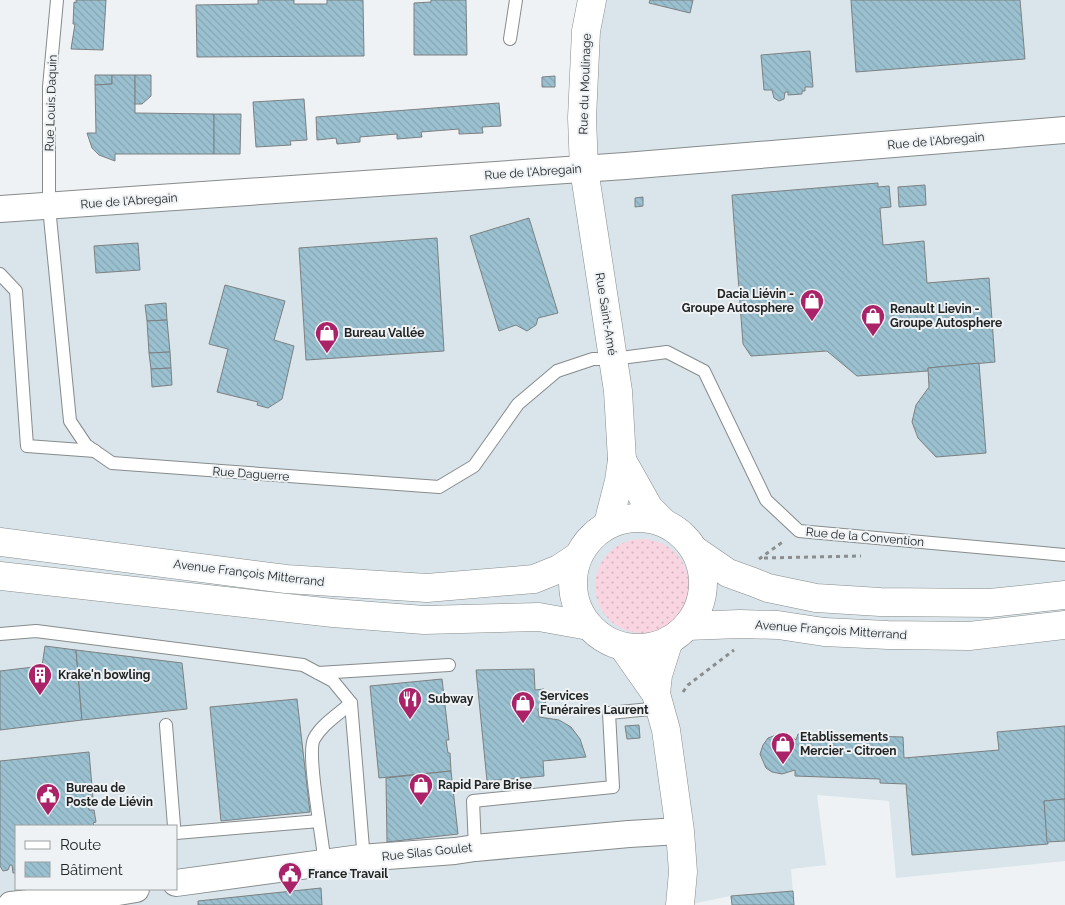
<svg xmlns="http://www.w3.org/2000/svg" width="1065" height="905" font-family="Raleway,sans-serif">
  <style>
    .built { fill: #d9e5ea; fill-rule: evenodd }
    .grass { fill: url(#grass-dots) }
    .building { fill: url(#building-back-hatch); stroke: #7d8081 }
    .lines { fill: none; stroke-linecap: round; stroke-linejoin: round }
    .service-casing { stroke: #878b8c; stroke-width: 14 }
    .minor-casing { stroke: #878b8c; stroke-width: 28 }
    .tertiary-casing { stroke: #878b8c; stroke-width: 29 }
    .primary-casing { stroke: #878b8c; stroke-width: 29 }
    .path { stroke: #8b8e8f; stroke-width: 3; stroke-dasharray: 4 4; stroke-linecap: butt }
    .service { stroke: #fff; stroke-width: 12 }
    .minor { stroke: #fff; stroke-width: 26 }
    .tertiary { stroke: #fff; stroke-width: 28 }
    .primary { stroke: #fff; stroke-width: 28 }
    .labels { text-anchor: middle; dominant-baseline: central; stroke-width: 4; stroke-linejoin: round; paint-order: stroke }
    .street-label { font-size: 12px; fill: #222424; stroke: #eef2f4 }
    .poi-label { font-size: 12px; font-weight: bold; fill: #222424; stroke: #eef2f4; text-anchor: start }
  </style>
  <defs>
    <pattern id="grass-dots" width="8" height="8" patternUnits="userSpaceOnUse" patternTransform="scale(1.25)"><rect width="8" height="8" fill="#f9d4e1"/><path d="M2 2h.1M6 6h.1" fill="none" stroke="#d5b6c1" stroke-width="1.8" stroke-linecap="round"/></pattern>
    <pattern id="building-back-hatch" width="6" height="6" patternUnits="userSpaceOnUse" patternTransform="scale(1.25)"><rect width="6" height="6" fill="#9bc1d1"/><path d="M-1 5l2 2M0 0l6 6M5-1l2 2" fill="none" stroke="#85a6b3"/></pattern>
  </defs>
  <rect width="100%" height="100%" fill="#eef2f4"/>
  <path class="built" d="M592,0H1065V861L896,878L889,801L817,795L826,865L791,869L794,905H732L730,896L687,905H0V209L584,169ZM16,826H176V889H16Z"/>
  <circle class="grass" cx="642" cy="586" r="47"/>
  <g class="building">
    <polygon points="76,0 106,0 103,50 71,49 75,24 73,24 74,2 76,3"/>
    <polygon points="258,0 294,0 294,4 327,4 327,0 363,0 364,56 197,57 196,5 258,4"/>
    <polygon points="431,0 466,0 467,55 414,55 414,3 431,2"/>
    <polygon points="650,0 693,0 690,13 649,3"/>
    <polygon points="851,0 1020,0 1025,59 856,72"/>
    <polygon points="810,51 813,87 805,87 805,91 802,91 802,94 788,95 788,92 785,92 784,99 779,101 774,98 772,90 764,90 761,55"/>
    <polygon points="95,75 112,75 112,84 95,85"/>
    <polygon points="112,75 135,75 135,113 214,114 214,154 115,154 115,161 99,155 92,148 87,133 96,133 95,85 112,84"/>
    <polygon points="135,75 151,75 151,96 142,104 135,104"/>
    <polygon points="555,76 555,87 542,87 542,77"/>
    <polygon points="304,99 307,140 290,141 291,145 256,147 253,102"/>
    <polygon points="499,103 501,126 482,127 483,133 459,134 459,129 421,132 422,137 397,139 397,134 360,137 360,142 337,144 336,138 317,140 316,117"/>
    <polygon points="214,114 241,114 240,154 214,154"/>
    <polygon points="878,183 878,187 889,186 891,207 880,208 883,245 924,241 927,283 989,278 995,362 928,368 928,371 857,376 827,351 751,356 743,344 732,195"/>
    <polygon points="925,185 926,205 899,207 898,187"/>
    <polygon points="643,197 643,206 635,207 635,198"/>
    <polygon points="529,218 558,313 538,318 536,325 527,331 516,325 499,331 470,236"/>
    <polygon points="437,238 444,351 306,360 299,248"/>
    <polygon points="138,243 140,270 96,273 94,246"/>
    <polygon points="225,285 285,301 274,340 294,346 282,399 268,408 257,405 258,402 217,392 228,349 209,344"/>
    <polygon points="166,303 167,320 147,321 145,305"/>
    <polygon points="167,320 170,352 149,353 147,321"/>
    <polygon points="170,352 171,368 151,369 149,353"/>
    <polygon points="979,363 986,453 936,457 918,438 912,422 916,405 929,387 928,368"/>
    <polygon points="171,368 172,385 152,387 151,369"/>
    <polygon points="45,646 76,650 82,720 0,730 0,671 42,666"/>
    <polygon points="76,650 182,663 187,709 82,720"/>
    <polygon points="534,669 535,690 544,689 546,708 538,709 539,717 559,720 571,727 580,739 586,757 543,761 544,776 487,781 476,670"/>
    <polygon points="442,679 449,740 446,740 448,753 450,753 451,771 379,778 370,686"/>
    <polygon points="297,699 310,812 221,821 210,707"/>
    <polygon points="639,725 640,738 627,739 625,726"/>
    <polygon points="1065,726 1065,799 1044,801 1048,844 912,855 906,784 880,783 880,779 795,776 795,770 782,774 772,772 766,768 760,754 763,745 768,738 779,734 788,734 796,740 798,734 903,737 904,758 999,750 997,732"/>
    <polygon points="89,752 93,798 88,799 89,810 94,810 96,822 93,823 94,826 16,826 16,873 13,873 12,865 10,865 8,870 3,871 0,866 0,761"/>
    <polygon points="451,771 458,834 387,842 386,778"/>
    <polygon points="1065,799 1065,841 1047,842 1044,801"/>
    <polygon points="321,888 322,905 198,905 198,901"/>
    <polygon points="793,891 794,905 732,905 731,896"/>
  </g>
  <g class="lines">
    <g class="service-casing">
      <g id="service">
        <polyline points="57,0 49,87 49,207 70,421 86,445 112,463 439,487 474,466 518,404 557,371 593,359 613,359 667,352 704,371 766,500 799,531 1065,555"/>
        <polyline points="510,39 516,0"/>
        <polyline points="0,274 16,291 27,446 95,451"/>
        <polyline points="0,634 36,631 303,665 333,681 351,703 363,848 360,858"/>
        <polyline points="318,673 449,665"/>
        <polyline points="166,725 174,826"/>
        <path d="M319,821C317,805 308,750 314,739C322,724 339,714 351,703"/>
        <polyline points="176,833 319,821 325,863"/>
        <polyline points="475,848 473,801 613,787 609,713 661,708"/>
      </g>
    </g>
    <g class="minor-casing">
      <g id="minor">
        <polyline points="0,209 625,166 1065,130"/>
        <polyline points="176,883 360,858 455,851 475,848 629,834 680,831"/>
        <polyline points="11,905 100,895 136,889"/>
      </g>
    </g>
    <g class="tertiary-casing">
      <g id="tertiary">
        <polyline points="592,0 586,31 582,118 584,169 618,391 622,460 619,481 608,524"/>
        <polyline points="622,460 649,508 663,522"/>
        <polyline points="623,647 656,694 666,730 680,831 683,872 680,905"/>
        <polyline points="656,694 658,675 669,640"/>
      </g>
    </g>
    <g class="primary-casing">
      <g id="primary">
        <circle cx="638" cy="583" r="65"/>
        <polyline points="0,542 286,579 427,588 534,579 559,569 577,557"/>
        <polyline points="696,551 728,573 753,582 768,588 816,598 880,602 990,603 1065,595"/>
        <polyline points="0,576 333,613 424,620 539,617 589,626"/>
        <polyline points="687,626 740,624 778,625 824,632 888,635 969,636 1065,625"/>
      </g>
    </g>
    <g class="path">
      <polyline points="764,558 861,556"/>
      <polyline points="759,559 784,541"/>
      <polyline points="683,692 688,685 734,650"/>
    </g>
    <use href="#service" class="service"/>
    <use href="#minor" class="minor"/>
    <use href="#tertiary" class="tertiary"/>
    <use href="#primary" class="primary"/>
  </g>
  <defs>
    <g id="shop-pin" transform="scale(1.25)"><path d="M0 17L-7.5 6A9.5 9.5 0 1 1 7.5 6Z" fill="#aa2268" stroke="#eef2f4"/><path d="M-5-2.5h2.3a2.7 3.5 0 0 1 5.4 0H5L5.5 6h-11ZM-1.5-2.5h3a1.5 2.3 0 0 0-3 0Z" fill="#fff"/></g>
    <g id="building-pin" transform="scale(1.25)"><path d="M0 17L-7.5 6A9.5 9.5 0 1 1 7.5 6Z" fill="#aa2268" stroke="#eef2f4"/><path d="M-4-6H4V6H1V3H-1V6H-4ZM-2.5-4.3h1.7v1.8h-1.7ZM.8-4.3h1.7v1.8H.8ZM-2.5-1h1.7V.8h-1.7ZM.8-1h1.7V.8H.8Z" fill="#fff"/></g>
    <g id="restaurant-pin" transform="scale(1.25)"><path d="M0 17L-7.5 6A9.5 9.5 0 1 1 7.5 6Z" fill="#aa2268" stroke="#eef2f4"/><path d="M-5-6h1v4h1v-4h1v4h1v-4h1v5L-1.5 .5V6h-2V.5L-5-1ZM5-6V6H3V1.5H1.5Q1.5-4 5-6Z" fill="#fff"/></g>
    <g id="civic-pin" transform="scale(1.25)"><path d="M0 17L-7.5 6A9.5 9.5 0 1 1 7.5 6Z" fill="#aa2268" stroke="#eef2f4"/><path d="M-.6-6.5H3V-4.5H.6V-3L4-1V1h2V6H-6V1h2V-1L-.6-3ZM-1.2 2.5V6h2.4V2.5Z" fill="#fff"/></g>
  </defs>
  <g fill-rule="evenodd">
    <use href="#shop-pin" x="812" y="301"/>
    <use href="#shop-pin" x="873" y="316"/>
    <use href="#shop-pin" x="327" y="333"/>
    <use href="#building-pin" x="40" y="675"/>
    <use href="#restaurant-pin" x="410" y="699"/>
    <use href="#shop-pin" x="523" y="703"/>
    <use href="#shop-pin" x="783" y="744"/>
    <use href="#shop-pin" x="421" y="785"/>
    <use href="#civic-pin" x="48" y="795"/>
    <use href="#civic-pin" x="290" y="874"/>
  </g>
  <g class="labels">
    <g class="street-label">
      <text transform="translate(585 84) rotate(-88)">Rue du Moulinage</text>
      <text transform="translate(51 103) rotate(-88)">Rue Louis Daquin</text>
      <text transform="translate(936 141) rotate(-5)">Rue de l'Abregain</text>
      <text transform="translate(533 172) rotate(-4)">Rue de l'Abregain</text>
      <text transform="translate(129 201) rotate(-4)">Rue de l'Abregain</text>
      <text transform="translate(606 314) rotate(81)">Rue Saint-Amé</text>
      <text transform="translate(251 474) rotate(4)">Rue Daguerre</text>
      <text transform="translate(865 537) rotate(5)">Rue de la Convention</text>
      <text transform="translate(249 573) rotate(7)">Avenue François Mitterrand</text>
      <text transform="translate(831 630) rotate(4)">Avenue François Mitterrand</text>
      <text transform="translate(427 852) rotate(-6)">Rue Silas Goulet</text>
    </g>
    <g class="poi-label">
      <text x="794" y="294" text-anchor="end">Dacia Liévin -<tspan x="794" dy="14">Groupe Autosphere</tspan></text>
      <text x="890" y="309">Renault Lievin -<tspan x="890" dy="14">Groupe Autosphere</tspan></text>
      <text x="344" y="333">Bureau Vallée</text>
      <text x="58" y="675">Krake'n bowling</text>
      <text x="540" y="696">Services<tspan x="540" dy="14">Funéraires Laurent</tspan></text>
      <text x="428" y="699">Subway</text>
      <text x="800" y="737">Etablissements<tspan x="800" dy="14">Mercier - Citroen</tspan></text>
      <text x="438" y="785">Rapid Pare Brise</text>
      <text x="66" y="788">Bureau de<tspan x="66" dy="14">Poste de Liévin</tspan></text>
      <text x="308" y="874">France Travail</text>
    </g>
  </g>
  <rect x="15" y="825" width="162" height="65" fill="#eef2f4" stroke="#9ca0a1"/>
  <rect x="25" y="841" width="25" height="8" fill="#ffffff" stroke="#9ca0a1"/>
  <text x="60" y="850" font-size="15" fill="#222424">Route</text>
  <rect x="25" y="862" width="25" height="15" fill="url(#building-back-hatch)" stroke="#9ca0a1"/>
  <text x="60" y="875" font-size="15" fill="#222424">Bâtiment</text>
</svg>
